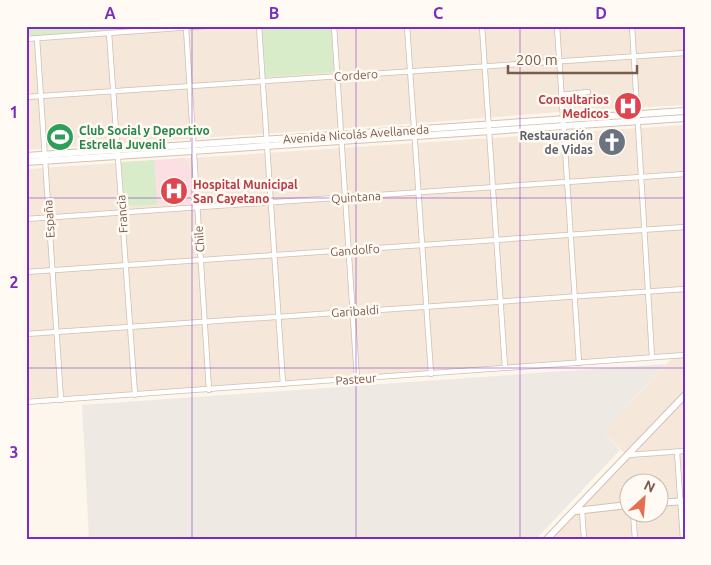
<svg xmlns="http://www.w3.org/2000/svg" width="711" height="565" font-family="Ubuntu,sans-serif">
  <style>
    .residential { fill: #f5e8da; fill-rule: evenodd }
    .industrial { fill: #efe9e4 }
    .medical { fill: #fbdfe3 }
    .green { fill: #d8ecc9 }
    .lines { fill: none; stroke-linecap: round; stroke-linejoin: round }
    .street-casing { stroke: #d1beb0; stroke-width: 6 }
    .secondary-casing { stroke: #d6c0b0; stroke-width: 8 }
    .street { stroke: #fff; stroke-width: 4.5 }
    .secondary { stroke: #fff; stroke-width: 6 }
    .grid { fill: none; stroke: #7b2cbf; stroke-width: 1; stroke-opacity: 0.55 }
    .labels { text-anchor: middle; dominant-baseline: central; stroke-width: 5; stroke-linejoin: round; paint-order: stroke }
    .street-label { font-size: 12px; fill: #7a5c4d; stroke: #fffaf3 }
    .health-label { font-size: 12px; font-weight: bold; fill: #be3a42; stroke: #fffaf3; text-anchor: end }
    .leisure-label { font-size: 12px; font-weight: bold; fill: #27864d; stroke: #fffaf3; text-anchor: start }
    .worship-label { font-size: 12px; font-weight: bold; fill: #5b616d; stroke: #fffaf3; text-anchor: end }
    .neatline { fill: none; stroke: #7b2cbf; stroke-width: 2 }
    .grid-label { font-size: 16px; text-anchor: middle; font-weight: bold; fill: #7b2cbf }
  </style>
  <rect width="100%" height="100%" fill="#fdf6ec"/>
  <g class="residential">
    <polygon points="230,26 685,26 685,105 559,112 421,123 26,150 26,42"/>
    <path d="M685,125V539H551L628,457L603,431L677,353L26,399V169ZM628,482H658V512H628Z"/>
  </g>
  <polygon class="industrial" points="666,364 603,431 620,450 536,539 89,539 82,405"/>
  <polygon class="medical" points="185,158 185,163 189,163 193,204 157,205 154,160"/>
  <g class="green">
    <polygon points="26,26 207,26 26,38"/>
    <polygon points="262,26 331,26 334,72 265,77"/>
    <polygon points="69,130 70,145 53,146 50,131"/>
    <polygon points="154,160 157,205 125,206 121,162"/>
  </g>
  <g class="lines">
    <g class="street-casing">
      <g id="street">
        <polyline points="259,26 283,384"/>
        <polyline points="334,26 357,379"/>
        <polyline points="407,26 431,374"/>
        <polyline points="482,26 505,368"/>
        <polyline points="557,26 579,363"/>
        <polyline points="632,26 652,357"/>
        <polyline points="186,28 209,390"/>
        <polyline points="109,33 135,395"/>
        <polyline points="37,38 61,400"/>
        <polyline points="26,39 206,26"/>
        <polyline points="561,95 588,92"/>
        <polyline points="26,97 685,53"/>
        <polyline points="26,219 685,174"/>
        <polyline points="26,272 685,227"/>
        <polyline points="26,334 685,289"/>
        <polyline points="26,402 685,355"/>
        <polyline points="677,452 683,539"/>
        <polyline points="628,455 685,451"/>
        <polyline points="582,510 584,539"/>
        <polyline points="633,512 635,539"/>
      </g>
    </g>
    <g class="secondary-casing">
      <g id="secondary">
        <polyline points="26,156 685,111"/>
        <polyline points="26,162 685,118"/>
        <polyline points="658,503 685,501"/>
        <polyline points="575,511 628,505"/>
        <polyline points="547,539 685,395"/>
      </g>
    </g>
    <use href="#street" class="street"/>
    <use href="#secondary" class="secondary"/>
  </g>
  <path class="grid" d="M192,26V539M356,26V539M520,26V539M26,198H685M26,368H685"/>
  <defs>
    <g id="hospital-disc" transform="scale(1.4375)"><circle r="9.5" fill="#e0444e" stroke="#fffaf3"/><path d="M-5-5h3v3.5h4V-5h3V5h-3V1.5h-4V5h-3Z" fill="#fff"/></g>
    <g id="stadium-disc" transform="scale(1.4375)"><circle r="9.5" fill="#2e9e5b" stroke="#fffaf3"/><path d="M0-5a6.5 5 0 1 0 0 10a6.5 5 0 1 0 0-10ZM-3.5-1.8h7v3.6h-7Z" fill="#fff"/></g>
    <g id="church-disc" transform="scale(1.4375)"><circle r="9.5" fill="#6b7280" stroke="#fffaf3"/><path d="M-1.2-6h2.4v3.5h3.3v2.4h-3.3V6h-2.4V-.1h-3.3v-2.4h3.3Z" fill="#fff"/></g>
  </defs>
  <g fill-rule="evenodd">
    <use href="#hospital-disc" x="628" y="106"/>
    <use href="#stadium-disc" x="60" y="137"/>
    <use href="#church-disc" x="612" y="142"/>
    <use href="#hospital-disc" x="174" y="191"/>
  </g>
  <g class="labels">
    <g class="street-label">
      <text transform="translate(356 75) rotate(-4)">Cordero</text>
      <text transform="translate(356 134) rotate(-4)">Avenida Nicolás Avellaneda</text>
      <text transform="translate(356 197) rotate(-4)">Quintana</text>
      <text transform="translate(122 214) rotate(-94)">Francia</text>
      <text transform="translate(49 219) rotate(-94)">España</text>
      <text transform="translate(199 239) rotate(-94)">Chile</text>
      <text transform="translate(355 250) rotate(-4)">Gandolfo</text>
      <text transform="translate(355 311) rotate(-4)">Garibaldi</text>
      <text transform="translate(356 379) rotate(-4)">Pasteur</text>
    </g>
    <g class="health-label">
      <text x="609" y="99">Consultarios<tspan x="609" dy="14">Medicos</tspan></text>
      <text x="193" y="184" text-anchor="start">Hospital Municipal<tspan x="193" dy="14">San Cayetano</tspan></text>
    </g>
    <g class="leisure-label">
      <text x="79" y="130">Club Social y Deportivo<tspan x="79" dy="14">Estrella Juvenil</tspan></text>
    </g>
    <g class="worship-label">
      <text x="593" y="135">Restauración<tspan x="593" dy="14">de Vidas</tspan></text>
    </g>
  </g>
  <rect width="711" height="565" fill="none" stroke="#fffaf3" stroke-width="55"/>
  <g transform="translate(644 498) rotate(26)"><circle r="24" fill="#fffaf3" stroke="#cabbb1"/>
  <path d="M0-4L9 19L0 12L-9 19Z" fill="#e76f51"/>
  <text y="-8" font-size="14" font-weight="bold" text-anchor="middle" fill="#7a5c4d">N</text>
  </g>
  <path d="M508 65v8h129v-8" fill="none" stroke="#7a5c4d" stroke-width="2.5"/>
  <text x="516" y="65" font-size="15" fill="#7a5c4d" stroke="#fffaf3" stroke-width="4" paint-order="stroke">200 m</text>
  <rect x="28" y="28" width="656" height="510" class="neatline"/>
  <g class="grid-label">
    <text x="110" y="19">A</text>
    <text x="274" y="19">B</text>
    <text x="438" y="19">C</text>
    <text x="601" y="19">D</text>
    <text x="14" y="118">1</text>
    <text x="14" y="288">2</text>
    <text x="14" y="458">3</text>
  </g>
</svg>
